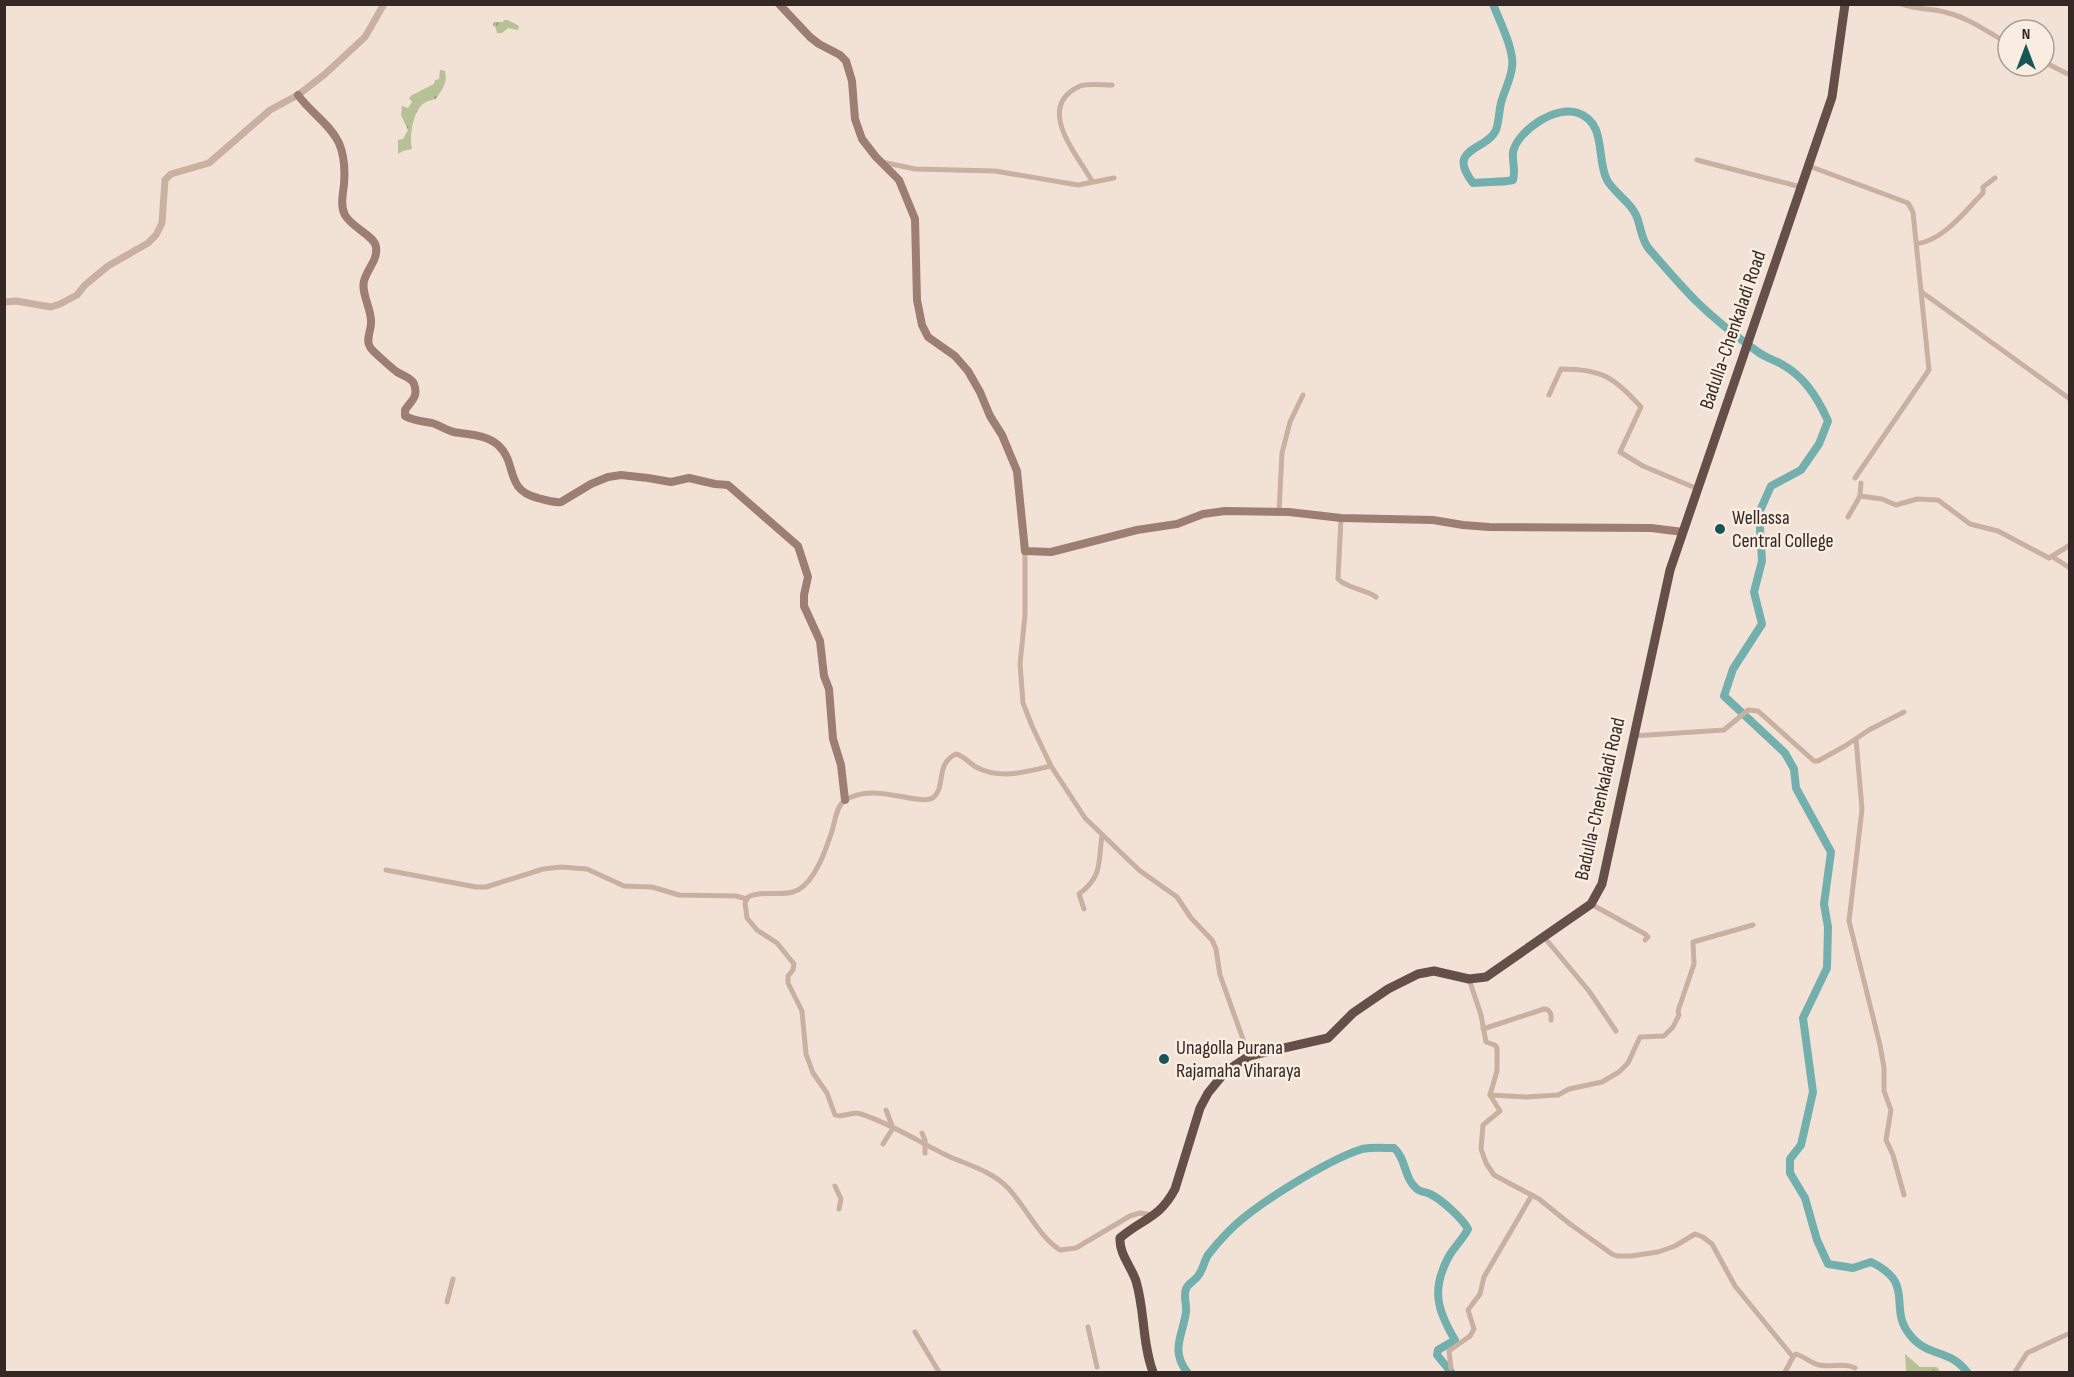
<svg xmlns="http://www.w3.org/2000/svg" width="2074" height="1377" font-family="'Sofia Sans Condensed',sans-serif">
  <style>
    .grass { fill: url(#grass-tufts) }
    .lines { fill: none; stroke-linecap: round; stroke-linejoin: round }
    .river { stroke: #73b0ad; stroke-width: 8 }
    .minor { stroke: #cab0a1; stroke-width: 5 }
    .tertiary { stroke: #cab0a1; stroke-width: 7 }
    .secondary { stroke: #9d7e73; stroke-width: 8 }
    .trunk { stroke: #664f48; stroke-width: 9 }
    .poi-dot { fill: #185655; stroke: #f9ece1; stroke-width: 2 }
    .labels { text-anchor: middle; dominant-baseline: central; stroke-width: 5; stroke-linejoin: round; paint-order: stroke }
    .street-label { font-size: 20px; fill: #332824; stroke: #f9ece1 }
    .poi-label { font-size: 20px; fill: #332824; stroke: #f9ece1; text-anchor: start }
  </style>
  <defs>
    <pattern id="grass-tufts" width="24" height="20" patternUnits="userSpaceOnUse" patternTransform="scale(1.5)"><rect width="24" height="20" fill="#b6c195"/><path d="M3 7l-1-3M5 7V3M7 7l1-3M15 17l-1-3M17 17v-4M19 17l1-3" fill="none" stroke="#959d79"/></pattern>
  </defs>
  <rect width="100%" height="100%" fill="#f2e2d5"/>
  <g class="grass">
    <polygon points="504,20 508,20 519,26 518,30 508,28 502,33 497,33 496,28 493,25 494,22 503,22"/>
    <path d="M440,70L445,71C448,83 442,89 436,99C433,100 429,100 426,102C413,108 409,137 412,149L403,151L398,154V140L403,139L408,130L401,115L402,106L408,108L412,102L409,98L412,95L434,84L435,80L439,79Z"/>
    <polygon points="1905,1354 1920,1367 1937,1367 1940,1372 1906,1372"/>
  </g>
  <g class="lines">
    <g class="river">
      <path d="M1493,4C1499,20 1515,51 1512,67C1511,79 1504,91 1501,103C1499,111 1499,122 1496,130C1487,151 1445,147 1473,183C1487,181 1500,183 1513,180C1516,170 1512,162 1513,152C1518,130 1556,105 1578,113C1607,123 1596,159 1607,180C1614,193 1630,201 1636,215C1641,226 1641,240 1649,249C1664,266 1679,284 1695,300C1714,319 1737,337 1758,352C1766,358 1775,360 1783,365C1805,377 1818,398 1828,421L1819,444L1801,470L1771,486L1759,513L1762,561L1754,592L1762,624L1733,669L1724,696L1785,753L1794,769L1796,788L1831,852L1824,904L1828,927L1827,968L1803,1018L1813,1092L1801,1145L1790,1159V1173L1805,1198L1817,1240L1828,1264L1853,1268L1871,1262C1917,1284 1887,1307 1910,1335C1928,1358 1949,1348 1967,1372"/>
      <path d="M1187,1372C1170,1350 1183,1335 1186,1312C1187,1304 1183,1297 1186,1289C1188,1283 1195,1281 1198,1276C1203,1270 1204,1261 1208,1255C1214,1247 1222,1238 1229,1231C1254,1205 1328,1160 1362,1149C1372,1147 1384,1148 1394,1148C1406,1158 1404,1179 1417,1189C1420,1192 1426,1192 1430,1194C1441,1199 1462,1218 1468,1229C1463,1239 1454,1247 1449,1256C1431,1289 1437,1310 1455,1340L1438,1350L1437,1355L1451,1372"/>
    </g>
    <g class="minor">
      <path d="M1901,4C1917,10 1932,8 1948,13C1969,18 1989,33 2008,43"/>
      <polyline points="2044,62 2070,75"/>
      <polyline points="1697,160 1801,187"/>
      <polyline points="882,162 915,169 995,171 1078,185 1114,178"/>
      <polyline points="1809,166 1908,203 1913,212 1929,370 1855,478"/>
      <path d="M1092,181C1077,154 1034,107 1080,86C1088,83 1103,85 1112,85"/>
      <path d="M1917,244C1945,239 1964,212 1983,193V187L1995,178"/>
      <polyline points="1923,293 2070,399"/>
      <path d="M1549,395L1561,369C1602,369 1614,377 1641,407L1620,452L1643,466L1698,489"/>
      <polyline points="1861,483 1860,496 1882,499 1896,505 1917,499 1938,500 1970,524 1998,531 2049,558 2070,545"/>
      <polyline points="1279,512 1282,453 1290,422 1303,395"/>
      <polyline points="1848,517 1860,496"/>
      <path d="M1341,518L1338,579C1348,589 1365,589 1376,597"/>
      <polyline points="1025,551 1025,615 1020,664 1023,703 1032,726 1051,766 1085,818 1139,870 1177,897 1191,918 1212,940 1216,949 1220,975 1249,1056"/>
      <polyline points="2053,557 2070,568"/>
      <polyline points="1633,736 1724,730 1748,710 1758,711 1814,761 1818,761 1845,746 1869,730 1904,712"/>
      <polyline points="1856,739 1862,809 1849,921 1880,1045 1884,1068 1884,1091 1891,1110 1886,1140 1893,1155 1904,1195"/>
      <path d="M1051,766C1026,772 1000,780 976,767C969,763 964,756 956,754C935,764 946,786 934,797C920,808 873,780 844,801C836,807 835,822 832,831C826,849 816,880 798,890C782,898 763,889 748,897L745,903L747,918L757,930L777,943L794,964L793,970L788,976V983L802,1011L806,1054L813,1073L827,1093L835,1115C844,1118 851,1111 861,1114C892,1124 919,1142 948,1156C968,1165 992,1171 1008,1188C1025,1206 1040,1238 1060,1250L1076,1248L1130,1216L1140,1213L1153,1215"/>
      <polyline points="386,870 476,887 486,887 543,869 561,867 587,869 624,886 652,887 679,895 736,896 747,899"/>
      <polyline points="1591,904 1645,934 1648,937 1645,940"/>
      <path d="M1084,909L1079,894C1103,876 1098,863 1102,836"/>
      <polyline points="1544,937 1589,991 1616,1031"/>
      <path d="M1469,979L1481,1015L1486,1042L1495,1045L1497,1048V1071L1490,1095L1500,1111L1483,1125L1481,1149L1486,1163L1494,1175L1539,1199L1570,1224L1612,1254L1617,1256H1631L1658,1252L1675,1246L1695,1234L1703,1237L1712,1244L1735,1286L1793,1357L1796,1354C1805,1357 1811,1363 1819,1365C1831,1368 1843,1362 1855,1368"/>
      <path d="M1483,1029L1544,1009C1550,1009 1552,1015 1551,1020"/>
      <polyline points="1490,1095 1526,1097 1558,1095 1569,1089 1602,1082 1619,1072 1628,1063 1640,1037 1664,1036 1673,1027 1679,1015 1678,1011 1694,964 1693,942 1753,925"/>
      <polyline points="922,1133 925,1140 925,1153"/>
      <polyline points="883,1144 893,1128 886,1110"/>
      <polyline points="835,1186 841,1199 839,1209"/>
      <polyline points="447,1302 453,1279"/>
      <polyline points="1088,1327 1097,1367"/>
      <polyline points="915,1332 939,1372"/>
      <polyline points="1451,1368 1449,1351 1470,1336 1474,1329 1468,1310 1480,1294 1484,1277 1532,1195"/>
      <polyline points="1785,1372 1793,1357"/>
      <polyline points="2015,1372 2027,1353 2070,1333"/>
    </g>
    <polyline class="tertiary" points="4,302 16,301 51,307 60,304 77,295 85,285 108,266 148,243 156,235 162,223 165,180 171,174 209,163 270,110 298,95 325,74 365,37 384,4"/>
    <g class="secondary">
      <polyline points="779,4 810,37 819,44 840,55 846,61 852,81 855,119 862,139 876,157 899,180 915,219 917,300 922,325 928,337 955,356 968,371 980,392 990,416 1002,435 1017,471 1025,551 1051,552 1137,530 1177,524 1203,514 1225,511 1289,512 1341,518 1433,520 1463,525 1489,527 1651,528 1683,532"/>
      <path d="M298,95C310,112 330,124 339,143C344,155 345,172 344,184C343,194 340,206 345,215C351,227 375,236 376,247C378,260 367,269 364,281C361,293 371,308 371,321C372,329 365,340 370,347C372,351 393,369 397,372C402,375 409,377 413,382C415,385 416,391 415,395C414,400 408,405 405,410V416C414,421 422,421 432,423C439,425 446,430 454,432C469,435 485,434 498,445C518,463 504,490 538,498C545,500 553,503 561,502L591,484L608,477L621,475L648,478L671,482L689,478L715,484L728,485L798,546L808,577L804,595V606L820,641L824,676L829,689L833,739L841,765L845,800"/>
    </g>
    <path class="trunk" d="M1153,1372C1142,1343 1145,1311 1136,1281C1131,1266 1119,1254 1120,1238C1143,1218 1159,1219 1175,1189L1200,1108L1208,1093L1226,1071L1234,1066L1249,1056L1328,1038L1353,1013L1388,989L1418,974L1434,971L1469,979L1486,977L1591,904L1602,884L1670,570L1832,97L1845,4"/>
  </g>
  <g class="poi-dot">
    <circle cx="1720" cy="529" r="6"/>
    <circle cx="1164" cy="1059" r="6"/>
  </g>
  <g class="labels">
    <g class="street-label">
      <text transform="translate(1733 330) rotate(-71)">Badulla-Chenkaladi Road</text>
      <text transform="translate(1600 799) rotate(-77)">Badulla-Chenkaladi Road</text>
    </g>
    <g class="poi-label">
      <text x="1732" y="518">Wellassa<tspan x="1732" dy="23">Central College</tspan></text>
      <text x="1176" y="1048">Unagolla Purana<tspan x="1176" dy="23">Rajamaha Viharaya</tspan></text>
    </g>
  </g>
  <rect width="2074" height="1377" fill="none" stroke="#332824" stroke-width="12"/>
  <g transform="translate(2026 48)"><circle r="28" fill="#f9ece1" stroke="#aa9e95" stroke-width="1.5"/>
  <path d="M0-4.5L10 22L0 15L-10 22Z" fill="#185655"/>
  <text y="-9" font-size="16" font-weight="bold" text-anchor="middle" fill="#332824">N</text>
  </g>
</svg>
